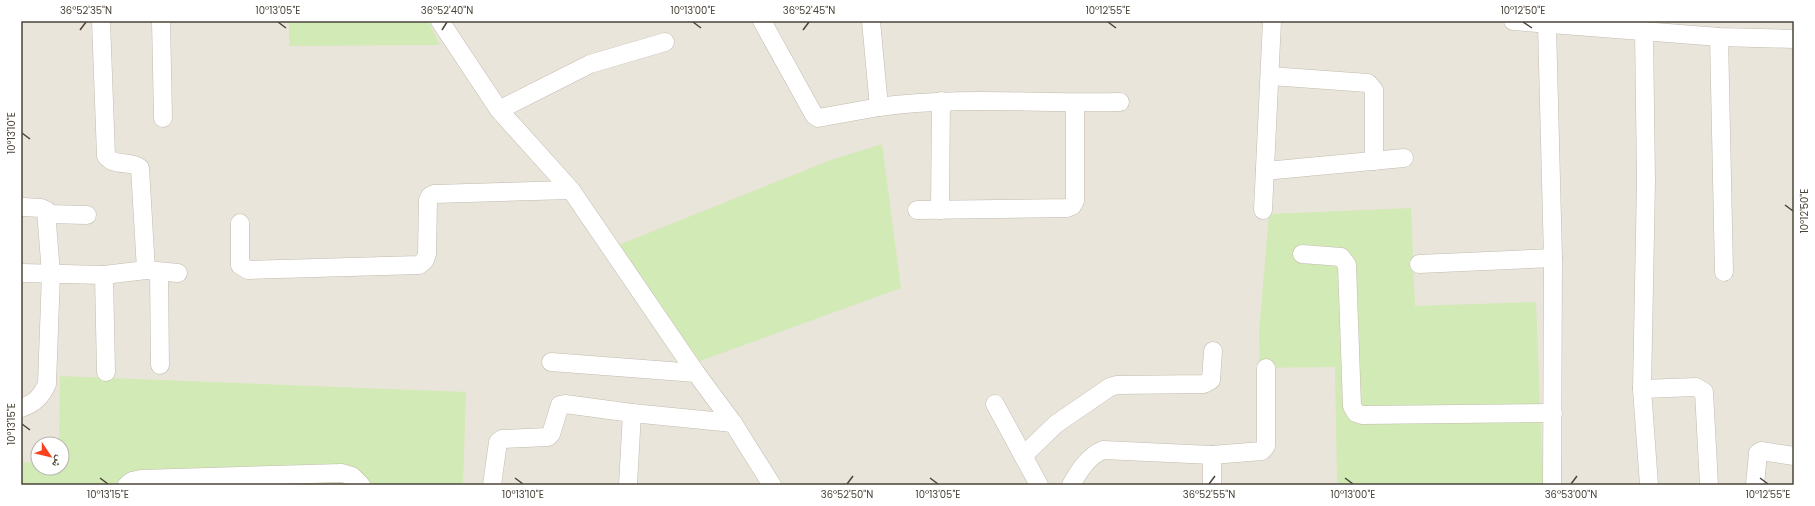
<svg xmlns="http://www.w3.org/2000/svg" width="1815" height="506" font-family="Poppins,'Noto Naskh Arabic',sans-serif">
  <style>
    .residential { fill: #eae5da; fill-rule: evenodd }
    .green { fill: #d2eab5 }
    .lines { fill: none; stroke-linecap: round; stroke-linejoin: round }
    .minor-casing { stroke: #c2bbae; stroke-width: 19 }
    .minor { stroke: #fff; stroke-width: 18 }
    .ticks { fill: none; stroke: #4b4439; stroke-width: 1.5 }
    .neatline { fill: none; stroke: #4b4439; stroke-width: 1.5 }
    .ticks-label { font-size: 10px; text-anchor: middle; fill: #4b4439 }
  </style>
  <rect width="100%" height="100%" fill="#f6f3ec"/>
  <path class="residential" d="M21,21H1794V485H21ZM38,444H62V468H38Z"/>
  <g class="green">
    <polygon points="289,21 428,21 440,45 289,46"/>
    <polygon points="882,144 901,288 700,361 616,246 828,161"/>
    <polygon points="1411,208 1415,306 1536,302 1543,485 1337,485 1335,367 1260,368 1259,332 1269,214"/>
    <polygon points="60,376 466,392 463,485 21,485 21,462 38,463 38,468 62,468 62,444 59,444"/>
  </g>
  <g class="lines">
    <g class="minor-casing">
      <g id="minor">
        <path d="M101,21L106,156C114,167 130,160 140,168L146,270"/>
        <polyline points="161,21 163,118"/>
        <polyline points="440,21 499,110 571,190 696,373 733,423 772,485"/>
        <polyline points="762,21 814,115 818,118 879,107 871,21"/>
        <polyline points="1513,21 1719,37 1794,39"/>
        <polyline points="1547,25 1553,258 1552,485"/>
        <polyline points="1644,31 1646,181 1642,389 1649,485"/>
        <polyline points="1719,37 1724,272"/>
        <polyline points="1270,76 1368,83 1374,90 1374,161"/>
        <path d="M879,107C959,96 1040,104 1120,102"/>
        <polyline points="499,110 590,64 665,42"/>
        <polyline points="1265,171 1404,158"/>
        <polyline points="917,210 1067,208 1072,206 1075,201 1075,103"/>
        <polyline points="940,210 941,101"/>
        <polyline points="1263,210 1272,21"/>
        <polyline points="47,214 87,215"/>
        <polyline points="240,223 240,265 248,270 419,265 425,260 427,254 428,200 430,196 434,194 571,190"/>
        <polyline points="1302,254 1341,257 1347,265 1352,406 1356,413 1362,415 1553,413"/>
        <polyline points="1419,264 1553,258"/>
        <polyline points="21,273 104,275 146,270 178,273"/>
        <polyline points="159,273 160,365"/>
        <polyline points="104,275 106,372"/>
        <polyline points="551,362 696,373"/>
        <polyline points="1642,389 1696,387 1704,392 1709,485"/>
        <polyline points="995,404 1039,485"/>
        <path d="M21,408C35,403 41,397 47,384L51,274L46,210L41,208L23,207"/>
        <polyline points="1023,456 1056,424 1110,387 1117,385 1204,384 1211,380 1213,351"/>
        <polyline points="127,485 132,481 141,479 342,473 352,476 361,485"/>
        <polyline points="492,485 498,442 502,439 548,437 551,434 560,405 565,404 632,413 733,423"/>
        <polyline points="628,485 632,413"/>
        <path d="M1071,485C1079,471 1088,456 1103,450L1212,455"/>
        <polyline points="1212,485 1212,455 1262,451 1266,446 1266,368"/>
        <polyline points="1755,485 1758,453 1761,451 1794,456"/>
      </g>
    </g>
    <use href="#minor" class="minor"/>
  </g>
  <path class="ticks" d="M278,22L286,28M693,22L701,28M1108,22L1116,28M1523,22L1532,28M80,30L86,22M442,30L447,22M803,30L809,22M22,133L30,139M1785,205L1793,211M22,424L30,430M100,478L108,484M515,478L523,484M930,478L938,484M1345,478L1353,484M1760,478L1768,484M847,484L853,476M1209,484L1215,476M1571,484L1577,476"/>
  <rect width="1815" height="506" fill="none" stroke="#ffffff" stroke-width="44"/>
  <g transform="translate(50 456) rotate(125)"><circle r="19" fill="#ffffff" stroke="#b7b4b0"/>
  <path d="M0-3L7 15L0 10L-7 15Z" fill="#fc3f1d"/>
  <text y="-6" font-size="11" font-weight="bold" text-anchor="middle" fill="#4b4439">ش</text>
  </g>
  <rect x="22" y="22" width="1771" height="462" class="neatline"/>
  <g class="ticks-label">
    <text x="86" y="14">36°52'35"N</text>
    <text x="278" y="14">10°13'05"E</text>
    <text x="447" y="14">36°52'40"N</text>
    <text x="693" y="14">10°13'00"E</text>
    <text x="809" y="14">36°52'45"N</text>
    <text x="1108" y="14">10°12'55"E</text>
    <text x="1523" y="14">10°12'50"E</text>
    <text transform="translate(11 133) rotate(-90)" y="4">10°13'10"E</text>
    <text transform="translate(1804 211) rotate(-90)" y="4">10°12'50"E</text>
    <text transform="translate(11 424) rotate(-90)" y="4">10°13'15"E</text>
    <text x="108" y="498">10°13'15"E</text>
    <text x="523" y="498">10°13'10"E</text>
    <text x="847" y="498">36°52'50"N</text>
    <text x="938" y="498">10°13'05"E</text>
    <text x="1209" y="498">36°52'55"N</text>
    <text x="1353" y="498">10°13'00"E</text>
    <text x="1571" y="498">36°53'00"N</text>
    <text x="1768" y="498">10°12'55"E</text>
  </g>
</svg>
